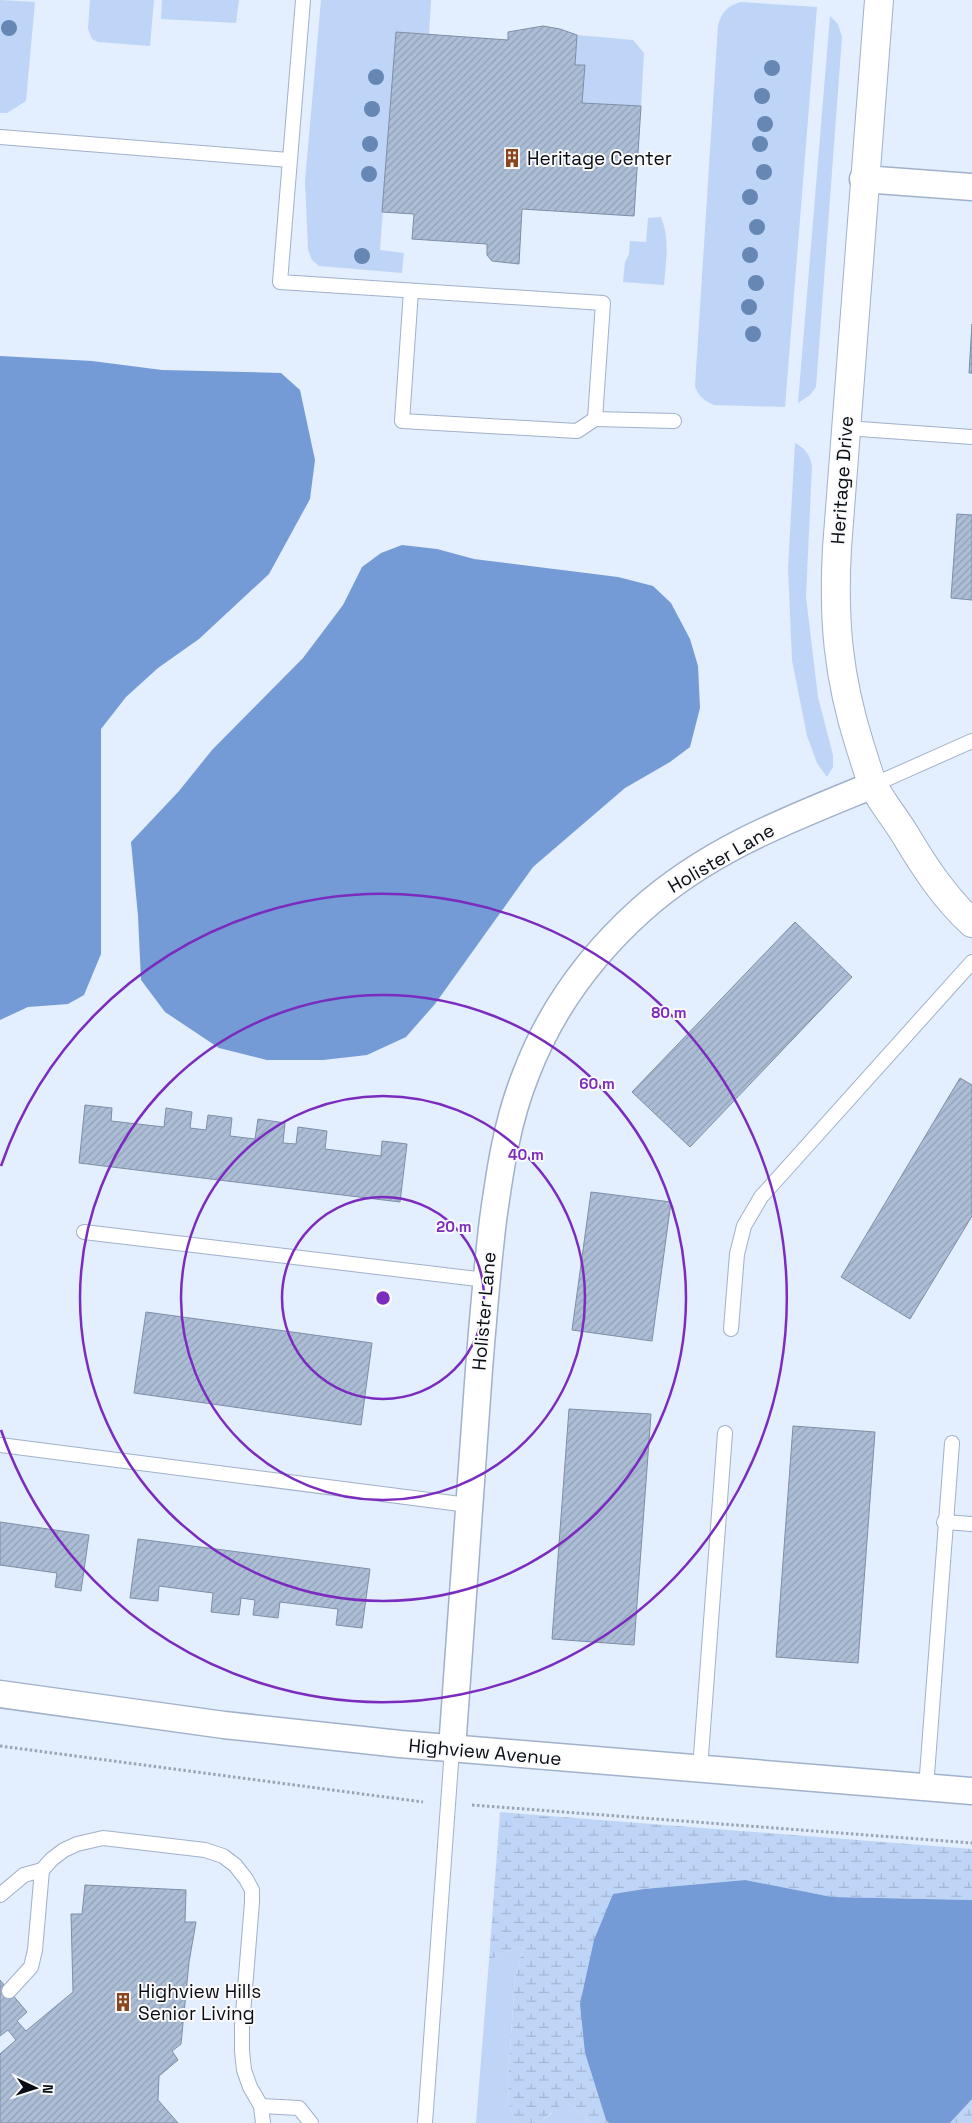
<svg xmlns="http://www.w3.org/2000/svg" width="972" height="2123" font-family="'Space Grotesk',sans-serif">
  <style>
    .grass { fill: #bfd5f7 }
    .wetland { fill: url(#wetland-marsh) }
    .water { fill: #749bd5 }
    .building { fill: url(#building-hatch); stroke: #7e8ea6 }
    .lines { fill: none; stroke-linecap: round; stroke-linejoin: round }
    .service-casing { stroke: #a0b1ca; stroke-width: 16 }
    .minor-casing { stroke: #a0b1ca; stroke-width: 29 }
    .tertiary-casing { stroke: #a0b1ca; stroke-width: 30 }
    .path { stroke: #9ba4b2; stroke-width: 3; stroke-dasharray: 2.5 2.5; stroke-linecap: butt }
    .service { stroke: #fff; stroke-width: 14 }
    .minor { stroke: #fff; stroke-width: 26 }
    .tertiary { stroke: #fff; stroke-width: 28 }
    .tree { fill: #6687b3 }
    .ring { fill: none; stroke: #7b2cbf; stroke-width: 2.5 }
    .labels { text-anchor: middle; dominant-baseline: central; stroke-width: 4; stroke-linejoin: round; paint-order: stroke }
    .poi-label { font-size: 19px; fill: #070c15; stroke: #fafafa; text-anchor: start }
    .street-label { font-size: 19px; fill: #070c15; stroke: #fafafa }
    .centre { fill: #7b2cbf; stroke: #fafafa; stroke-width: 2.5 }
    .ring-label { font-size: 15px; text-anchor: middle; font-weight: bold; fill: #7b2cbf; stroke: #fafafa; stroke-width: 4; stroke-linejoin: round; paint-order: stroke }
  </style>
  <defs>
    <pattern id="wetland-marsh" width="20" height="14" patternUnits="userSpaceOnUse" patternTransform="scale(1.25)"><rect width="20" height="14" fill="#bfd5f7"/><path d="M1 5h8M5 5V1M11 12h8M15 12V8" fill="none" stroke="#a3b6d3"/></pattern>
    <pattern id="building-hatch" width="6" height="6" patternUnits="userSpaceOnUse" patternTransform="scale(1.25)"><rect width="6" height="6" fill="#acbdd6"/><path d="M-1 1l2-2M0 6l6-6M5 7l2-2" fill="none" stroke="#92a1b7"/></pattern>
  </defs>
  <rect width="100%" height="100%" fill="#e3eefe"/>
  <g class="grass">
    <polygon points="0,0 35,2 26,101 7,113 0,113"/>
    <polygon points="90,0 154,0 150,46 98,42 92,39 88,29"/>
    <polygon points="162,0 239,0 236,23 161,19"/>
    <polygon points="321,0 431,0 429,34 396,32 380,250 404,253 402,273 319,266 312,260 308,250 305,181"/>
    <path d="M741,2L817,7L785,407L714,405C704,401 698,396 695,386L718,25C722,11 728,6 741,2Z"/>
    <polygon points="830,16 838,24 842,37 816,387 810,395 798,403"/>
    <polygon points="577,35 633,40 644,53 641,106 582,103 585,66 575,65"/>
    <path d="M661,217C670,239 666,261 664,285L623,282L625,262L629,254L630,241L646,242L648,218Z"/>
    <path d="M795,443C806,449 810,455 812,466L806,597L818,697L833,755V767L827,777L817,763L807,736L792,660L788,568Z"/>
    <polygon points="523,1947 515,1978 508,2080 509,2105 516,2123 476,2123 489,1960 515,1948"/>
    <polygon points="561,2097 592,2123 538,2123 551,2114"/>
  </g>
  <g class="wetland">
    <polygon points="500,1812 972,1849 972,1900 832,1897 744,1880 644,1889 613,1894 585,2053 606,2120 609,2123 592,2123 561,2097 559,2107 538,2123 516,2123 509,2105 508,2080 515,1978 523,1947 515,1948 489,1960"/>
    <polygon points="972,2099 972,2123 950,2123"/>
  </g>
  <g class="water">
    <polygon points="0,356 92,361 162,370 281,373 300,390 315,460 310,499 269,574 199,639 158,668 126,697 101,729 101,954 84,995 68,1004 28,1007 0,1020"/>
    <polygon points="402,545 437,549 474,559 618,577 653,586 671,603 690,639 698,666 700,708 690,747 670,762 625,788 533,867 435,1004 406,1037 367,1055 323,1060 267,1060 219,1048 165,1012 141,980 138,916 131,842 179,791 212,750 303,658 343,605 362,567 381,553"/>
    <polygon points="745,1880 832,1897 972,1900 972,2099 950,2123 609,2123 606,2120 585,2053 580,2004 594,1940 613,1894 644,1889"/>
  </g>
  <g class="building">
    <polygon points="543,26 560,29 577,35 575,65 585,65 582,103 641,106 634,216 522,209 519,264 492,261 487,255 487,244 412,239 414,214 382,212 396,32 508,40 508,32"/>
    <polygon points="972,324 972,373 969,373"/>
    <polygon points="957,514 972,515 972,600 951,598"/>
    <polygon points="795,922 852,977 690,1147 632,1092"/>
    <polygon points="960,1078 972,1085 972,1216 910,1319 841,1277"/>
    <polygon points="85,1105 112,1108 111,1121 164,1127 166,1108 192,1112 190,1128 206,1130 208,1115 232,1118 230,1136 255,1139 258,1119 285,1123 283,1143 296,1144 298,1127 327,1131 325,1149 381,1156 382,1141 407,1144 400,1202 79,1163"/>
    <polygon points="591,1192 671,1202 652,1341 572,1330"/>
    <polygon points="146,1312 372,1343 361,1425 134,1393"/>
    <polygon points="569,1409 651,1414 634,1645 552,1639"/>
    <polygon points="793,1426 875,1432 858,1663 776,1657"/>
    <polygon points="0,1522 89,1535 81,1591 55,1587 57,1573 0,1565"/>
    <polygon points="138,1539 370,1569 362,1628 336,1625 338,1609 280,1602 278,1618 253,1615 255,1600 241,1598 239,1615 211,1612 213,1593 159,1586 158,1601 130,1598"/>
    <polygon points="85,1885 186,1890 185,1922 196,1922 189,1962 181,2044 172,2051 178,2060 159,2076 158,2100 178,2123 0,2123 0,2054 16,2040 8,2030 0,2036 0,1980 27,2012 17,2021 26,2031 73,1992 71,1914 82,1914"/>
  </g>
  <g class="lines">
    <g class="service-casing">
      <g id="service">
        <polyline points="303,0 280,282 603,303 595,419 674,421"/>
        <polyline points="0,137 289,160"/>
        <polyline points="411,291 402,421 577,431 595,419"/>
        <polyline points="846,428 972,437"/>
        <polyline points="873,785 972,741"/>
        <polyline points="84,1232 486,1280"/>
        <polyline points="731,1329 737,1254 744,1226 761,1197 972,962"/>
        <polyline points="0,1445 468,1505"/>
        <polyline points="944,1522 972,1524"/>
        <polyline points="700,1769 725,1433"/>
        <polyline points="926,1788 952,1443"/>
        <polyline points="0,1895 24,1875 42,1870 52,1859 64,1850 77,1844 103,1838 205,1850 223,1856 235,1865 246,1879 252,1890 252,1902 242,2026 242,2051 244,2070 250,2087 261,2106 263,2123"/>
        <polyline points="9,1991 31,1967 35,1950 42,1870"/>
        <polyline points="261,2106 299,2108 311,2123"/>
        <polyline points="425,2123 452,1749"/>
      </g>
    </g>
    <g class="minor-casing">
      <g id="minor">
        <polyline points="863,179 972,187"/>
        <polyline points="0,1694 224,1725 400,1744 972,1791"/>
        <path d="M452,1749C460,1623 469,1496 479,1369C483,1319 487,1270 493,1220C500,1170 507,1121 526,1074C550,1011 591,955 641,910C709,849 790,819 873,785"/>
      </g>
    </g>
    <g class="tertiary-casing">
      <path id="tertiary" d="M879,0L837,548C833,619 838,677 860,746C864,758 868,773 873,785C882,803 896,819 906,836C925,868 945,898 972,923"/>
    </g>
    <g class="path">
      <polyline points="0,1746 423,1802"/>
      <polyline points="472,1805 972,1843"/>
    </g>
    <use href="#service" class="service"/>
    <use href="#minor" class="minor"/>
    <use href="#tertiary" class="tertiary"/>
  </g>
  <g class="tree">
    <circle cx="9" cy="28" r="8"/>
    <circle cx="772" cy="68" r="8"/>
    <circle cx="376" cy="77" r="8"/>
    <circle cx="762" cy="96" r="8"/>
    <circle cx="372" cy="109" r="8"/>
    <circle cx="765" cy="124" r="8"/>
    <circle cx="370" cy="144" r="8"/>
    <circle cx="760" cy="144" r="8"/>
    <circle cx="764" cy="172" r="8"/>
    <circle cx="369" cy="174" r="8"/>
    <circle cx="750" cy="197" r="8"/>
    <circle cx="757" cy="227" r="8"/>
    <circle cx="750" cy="255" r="8"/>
    <circle cx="362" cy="256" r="8"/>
    <circle cx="756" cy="283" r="8"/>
    <circle cx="749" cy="307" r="8"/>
    <circle cx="753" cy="334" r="8"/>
  </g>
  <g class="ring">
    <circle cx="383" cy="1298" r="101"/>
    <circle cx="383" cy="1298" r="202"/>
    <circle cx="383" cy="1298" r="303"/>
    <path d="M1 1166A404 404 0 1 1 1 1430"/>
  </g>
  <defs>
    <g id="building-bare" transform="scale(1.5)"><path d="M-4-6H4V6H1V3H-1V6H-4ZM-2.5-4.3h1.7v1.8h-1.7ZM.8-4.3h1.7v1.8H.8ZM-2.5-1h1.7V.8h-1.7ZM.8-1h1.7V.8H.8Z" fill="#8a451c" stroke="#fafafa" stroke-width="2.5" paint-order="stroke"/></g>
  </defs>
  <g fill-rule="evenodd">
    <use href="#building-bare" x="512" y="158"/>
    <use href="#building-bare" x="123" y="2002"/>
  </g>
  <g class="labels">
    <g class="poi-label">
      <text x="527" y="158">Heritage Center</text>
      <text x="138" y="1991">Highview Hills<tspan x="138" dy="22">Senior Living</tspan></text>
    </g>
    <g class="street-label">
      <text transform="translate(842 480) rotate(-86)">Heritage Drive</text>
      <text transform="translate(721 858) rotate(-30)">Holister Lane</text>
      <text transform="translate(484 1311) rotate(-85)">Holister Lane</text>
      <text transform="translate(485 1752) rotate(5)">Highview Avenue</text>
    </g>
  </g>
  <circle cx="383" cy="1298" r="8" class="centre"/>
  <g class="ring-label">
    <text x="669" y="1018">80 m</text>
    <text x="597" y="1089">60 m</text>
    <text x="526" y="1160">40 m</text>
    <text x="454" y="1232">20 m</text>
  </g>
  <g transform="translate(35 2088) rotate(94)" stroke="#fafafa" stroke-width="4" paint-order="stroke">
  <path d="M0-4L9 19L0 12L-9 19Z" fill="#070c15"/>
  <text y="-8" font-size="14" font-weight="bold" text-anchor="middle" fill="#070c15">N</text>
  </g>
</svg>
